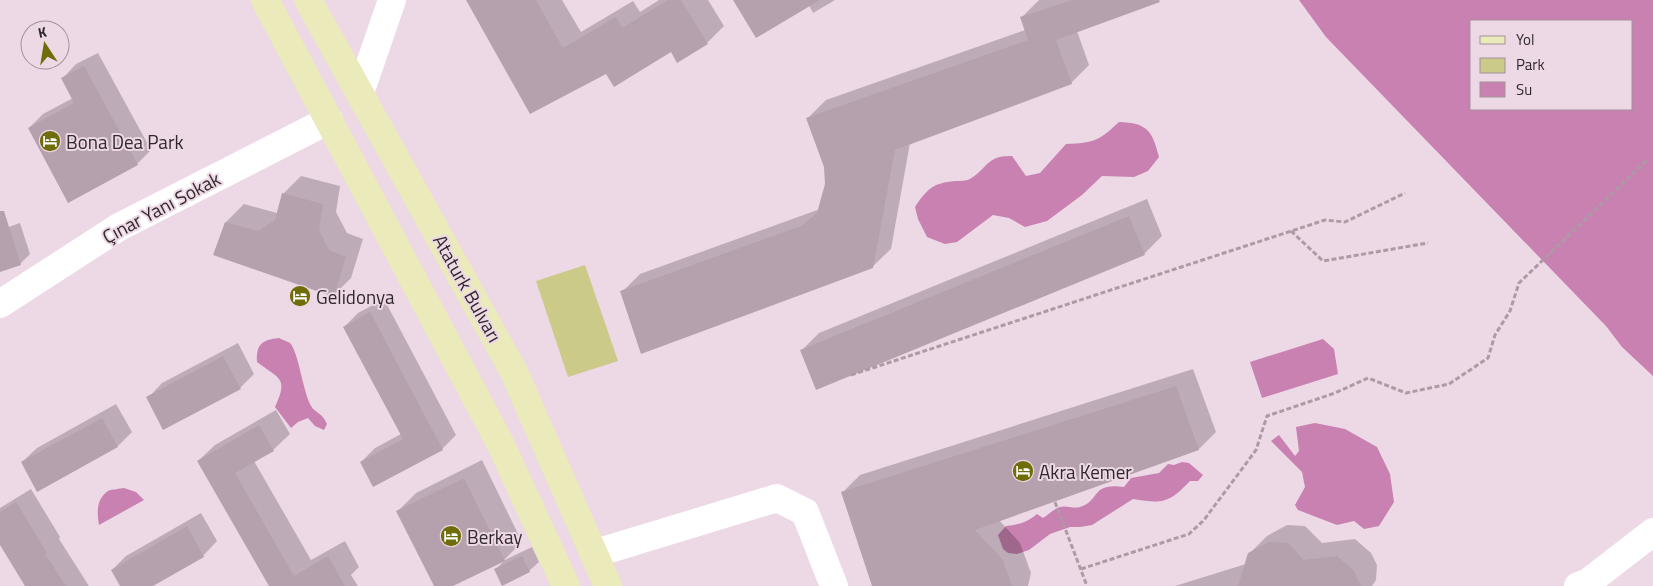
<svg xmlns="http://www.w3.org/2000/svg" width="1653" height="586" font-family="'Titillium Web',sans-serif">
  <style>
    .green { fill: #cbca89 }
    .water { fill: #c881b1; fill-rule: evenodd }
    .shadow { fill: #0003 }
    .building { fill: #b5a1ad }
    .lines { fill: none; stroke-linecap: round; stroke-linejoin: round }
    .path { stroke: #ac9ba5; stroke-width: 3; stroke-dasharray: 5 2.5; stroke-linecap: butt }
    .minor { stroke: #fff; stroke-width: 28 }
    .major { stroke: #ebeaba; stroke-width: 28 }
    .labels { text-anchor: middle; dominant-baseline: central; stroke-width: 4; stroke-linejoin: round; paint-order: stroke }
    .poi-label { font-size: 19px; fill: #30282d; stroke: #edd8e5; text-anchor: start }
    .street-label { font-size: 19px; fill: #30282d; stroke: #edd8e5 }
  </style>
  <rect width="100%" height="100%" fill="#edd8e5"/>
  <polygon class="green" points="585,265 618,361 568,377 536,281"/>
  <g class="water">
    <path d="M1299,0H1653V376L1622,347L1606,326L1326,37ZM1472,21H1632V109H1472Z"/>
    <path d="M1119,122C1147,123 1152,130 1159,157L1148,171L1134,177L1102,176L1082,195L1047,221L1025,227L1009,218L993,215L957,242L945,244L927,237L918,219L915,207C927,189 933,183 955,181C960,181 966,181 970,179C988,168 987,155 1012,156L1026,176L1040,173L1066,144C1094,143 1099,141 1119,122Z"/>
    <path d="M279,338C282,340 287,341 290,343C298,351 303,390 310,404C314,413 322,412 327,424L324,430L315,426L308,418L298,422L291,428L275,407C289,377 279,379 257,362C256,344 262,340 279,338Z"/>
    <polygon points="1323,339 1334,349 1338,374 1262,398 1250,362"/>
    <polygon points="1315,423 1345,429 1377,447 1390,474 1394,502 1379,526 1364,529 1354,521 1337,525 1298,510 1295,505 1305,487 1302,472 1271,441 1279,435 1295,456 1299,451 1296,427"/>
    <path d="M1182,462L1189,463L1203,475L1198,481H1190C1169,503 1163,504 1133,499L1092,525L1080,527H1070L1050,534L1029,550L1017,554L1008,553L1003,549L998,535L1006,526C1018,525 1028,522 1037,514L1043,518C1048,515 1055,508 1060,507C1066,505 1073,509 1080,507C1101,500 1091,482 1124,487L1131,478L1159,473L1168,464L1174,465Z"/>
    <path d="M124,488L136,492L144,500L99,525C97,513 96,499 108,491C112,489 120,489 124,488Z"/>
  </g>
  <g class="shadow">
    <polygon points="468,0 562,0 581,32 633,1 640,12 659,0 708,0 724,26 707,43 671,51 606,72"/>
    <polygon points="734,0 835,0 813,13 809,5"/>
    <polygon points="1039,0 1142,0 1077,31 1089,65 1071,83 910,143 891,249 872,267 622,292 640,274 820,209 827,184 825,167 808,118 826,100 1025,30 1021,18"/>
    <polygon points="98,53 151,150 137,164 29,128 43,114 73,98 62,79 76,64"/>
    <polygon points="301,176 340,186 336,212 347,233 363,239 351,278 333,296 226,222 244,204 277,213 283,194"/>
    <polygon points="1147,199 1162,236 1144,254 801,351 819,333"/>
    <polygon points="20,223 30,254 20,264 0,270 0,230"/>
    <polygon points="384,299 456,435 442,449 361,462 375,448 401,434 344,327 358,313"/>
    <polygon points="238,343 254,374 240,388 148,398 162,383"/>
    <polygon points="1193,369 1216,432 1199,449 999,520 1020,543 1031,573 1028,586 874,586 842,493 860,475"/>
    <polygon points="116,404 132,432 118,446 38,490 22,462 37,448"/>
    <polygon points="276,410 290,434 273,450 254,461 311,560 345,541 359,567 351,575 358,586 271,586 198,461 215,445"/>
    <polygon points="482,460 522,542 504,560 450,586 435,586 398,511 416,493"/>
    <polygon points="31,489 60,537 59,539 89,586 27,586 0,542 0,508"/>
    <polygon points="201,513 217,541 203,556 150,586 121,586 112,570 126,556"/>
    <polygon points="1287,525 1305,526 1322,543 1355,539 1371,553 1377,565 1376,580 1372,586 1175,586 1246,564 1249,554 1267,536"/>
    <polygon points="532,547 539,562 529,571 496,569 505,560"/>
  </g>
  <g class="building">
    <polygon points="466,0 536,0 563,48 616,17 622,28 668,0 681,0 708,44 677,63 671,52 614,87 606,74 530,114"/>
    <polygon points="733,0 820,0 756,38"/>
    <polygon points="1072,0 1159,0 1160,2 1056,40 1072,84 895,150 873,268 641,354 620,291 801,226 817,213 825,184 824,167 806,118 1028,40 1020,17"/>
    <polygon points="84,66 138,165 68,203 28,128 74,103 61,78"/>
    <polygon points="282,193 323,204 319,230 329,250 346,257 334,297 213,255 225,222 258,231 275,220"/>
    <polygon points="0,211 4,211 21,265 0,272"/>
    <polygon points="1129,216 1145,255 816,390 800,350"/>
    <polygon points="370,312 443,450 373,487 360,462 403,439 343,327"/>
    <polygon points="223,356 241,389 163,430 146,397"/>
    <polygon points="1176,386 1199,450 975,530 1003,560 1012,586 872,586 841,492"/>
    <polygon points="102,418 118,447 37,492 21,462"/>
    <polygon points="259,425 274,451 235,473 294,576 328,556 345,586 269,586 197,461"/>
    <polygon points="464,478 505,561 453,586 434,586 396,511"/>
    <polygon points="16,502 47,553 45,554 66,586 25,586 0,545 0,512"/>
    <polygon points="187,526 204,557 153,586 120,586 111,570"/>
    <polygon points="1269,542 1288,543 1304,560 1337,556 1354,571 1361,586 1238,586 1248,553"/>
    <polygon points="522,556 530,572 502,586 494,569"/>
  </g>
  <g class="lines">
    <g class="path">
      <polyline points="1291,231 1323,261 1428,243"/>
      <polyline points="851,375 1325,220 1345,222 1405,193"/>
      <polyline points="1055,502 1087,586"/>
      <polyline points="1081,569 1189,534 1204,520 1256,450 1267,416 1335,393 1368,378 1406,393 1449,384 1488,358 1495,335 1510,311 1519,283 1648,159"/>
    </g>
    <g class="minor">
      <polyline points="360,93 392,0"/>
      <polyline points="0,304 119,227 329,120"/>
      <polyline points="593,551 606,550 777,498 805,512 834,586"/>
      <polyline points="1578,586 1587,583 1653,532"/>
    </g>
    <g class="major">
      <polyline points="265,0 501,445 566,586"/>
      <polyline points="308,0 514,372 608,586"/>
    </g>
  </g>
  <defs>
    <g id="hotel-disc" transform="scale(1.125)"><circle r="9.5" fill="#6f6c0a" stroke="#edd8e5"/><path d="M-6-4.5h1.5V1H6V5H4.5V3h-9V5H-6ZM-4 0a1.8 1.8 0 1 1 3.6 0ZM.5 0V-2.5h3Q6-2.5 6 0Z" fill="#fff"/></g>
  </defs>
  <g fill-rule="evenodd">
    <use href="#hotel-disc" x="50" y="141"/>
    <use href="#hotel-disc" x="300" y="296"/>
    <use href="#hotel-disc" x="1023" y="471"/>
    <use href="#hotel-disc" x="451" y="536"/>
  </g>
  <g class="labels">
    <g class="poi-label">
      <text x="66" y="141">Bona Dea Park</text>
      <text x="316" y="296">Gelidonya</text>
      <text x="1039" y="471">Akra Kemer</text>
      <text x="467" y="536">Berkay</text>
    </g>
    <g class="street-label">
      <text transform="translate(161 207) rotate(-28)">Çınar Yanı Sokak</text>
      <text transform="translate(468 288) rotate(61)">Ataturk Bulvarı</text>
    </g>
  </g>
  <rect x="1470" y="20" width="162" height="90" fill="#edd8e5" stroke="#a1929b"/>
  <rect x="1480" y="36" width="25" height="8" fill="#ebeaba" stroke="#a1929b"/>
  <text x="1516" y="45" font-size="15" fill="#30282d">Yol</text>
  <rect x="1480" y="58" width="25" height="15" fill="#cbca89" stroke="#a1929b"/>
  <text x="1516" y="70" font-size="15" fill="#30282d">Park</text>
  <rect x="1480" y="82" width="25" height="15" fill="#c881b1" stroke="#a1929b"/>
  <text x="1516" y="95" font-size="15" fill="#30282d">Su</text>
  <g transform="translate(45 45) rotate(348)"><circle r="24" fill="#edd8e5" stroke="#a1929b"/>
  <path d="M0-4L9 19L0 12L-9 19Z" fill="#6f6c0a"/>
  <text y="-8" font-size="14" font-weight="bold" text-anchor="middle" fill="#30282d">K</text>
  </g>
</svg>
